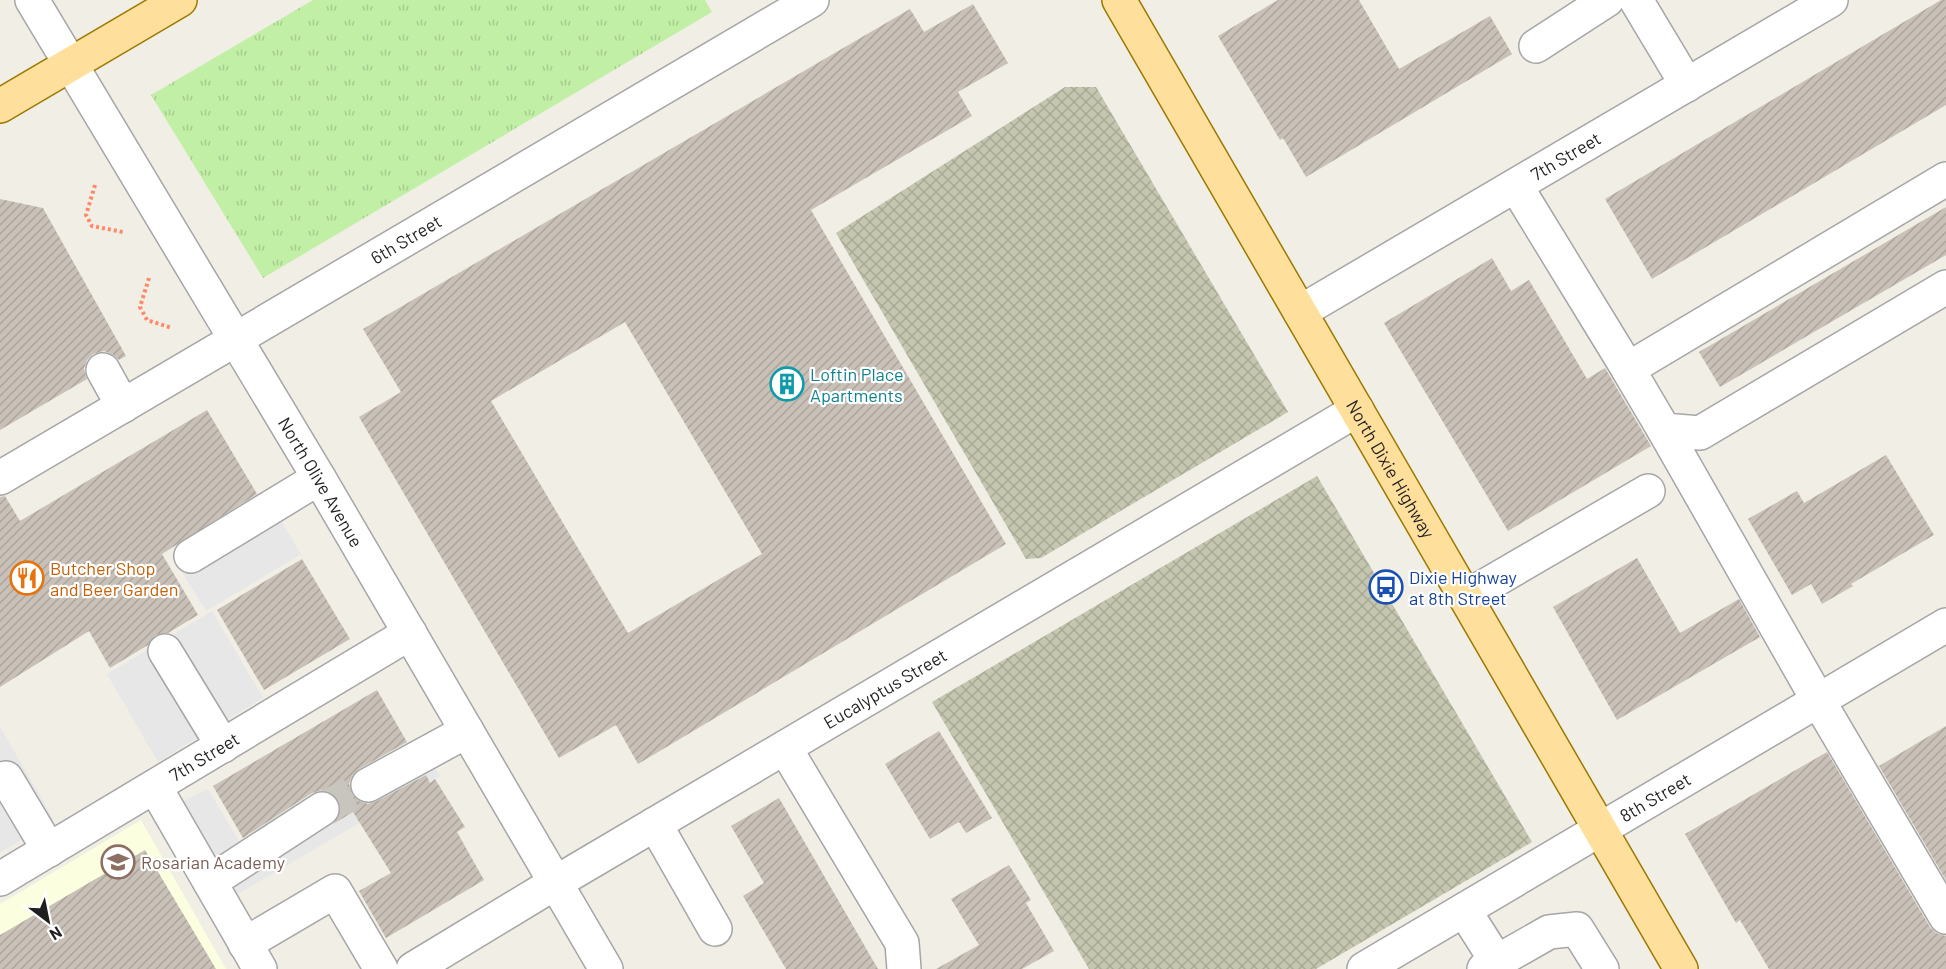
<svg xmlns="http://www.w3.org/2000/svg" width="1946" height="969" font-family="Barlow,sans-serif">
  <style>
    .education { fill: #fbffe0 }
    .construction { fill: url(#construction-cross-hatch) }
    .grass { fill: url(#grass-tufts) }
    .parking { fill: #e7e7e7 }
    .building { fill: url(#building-hatch); fill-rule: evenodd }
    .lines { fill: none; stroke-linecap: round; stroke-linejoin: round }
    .minor-tunnel { stroke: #c7c5bd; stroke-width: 33; stroke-dasharray: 33 16; stroke-linecap: butt }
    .minor-casing { stroke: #a6a6a6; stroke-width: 36 }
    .major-casing { stroke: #9b7900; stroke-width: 36 }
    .path { stroke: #ff8868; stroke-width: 4; stroke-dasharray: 3 3; stroke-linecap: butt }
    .minor { stroke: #fff; stroke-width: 33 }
    .major { stroke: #ffdf9c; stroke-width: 33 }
    .labels { text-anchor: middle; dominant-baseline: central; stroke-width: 4.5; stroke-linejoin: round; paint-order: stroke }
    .street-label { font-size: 18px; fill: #1f1f1f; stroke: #fff }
    .culture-label { font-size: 18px; fill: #0d838f; stroke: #fff; text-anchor: start }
    .food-label { font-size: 18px; fill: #c56008; stroke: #fff; text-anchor: start }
    .transit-label { font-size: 18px; fill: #164399; stroke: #fff; text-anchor: start }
    .education-label { font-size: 18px; fill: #785e54; stroke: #fff; text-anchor: start }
  </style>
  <defs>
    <pattern id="construction-cross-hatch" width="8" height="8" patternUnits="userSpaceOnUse" patternTransform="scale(1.5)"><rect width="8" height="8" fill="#c4c6af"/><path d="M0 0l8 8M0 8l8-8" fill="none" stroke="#a8aa96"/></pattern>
    <pattern id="grass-tufts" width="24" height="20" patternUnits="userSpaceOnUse" patternTransform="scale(1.5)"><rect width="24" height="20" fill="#c2efa6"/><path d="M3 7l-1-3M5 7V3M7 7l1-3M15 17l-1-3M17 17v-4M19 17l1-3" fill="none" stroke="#a6cc8e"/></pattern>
    <pattern id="building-hatch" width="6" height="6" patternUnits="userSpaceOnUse" patternTransform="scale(1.5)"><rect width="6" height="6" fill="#c9c1b7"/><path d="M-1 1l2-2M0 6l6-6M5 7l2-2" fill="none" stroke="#aca59d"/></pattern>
  </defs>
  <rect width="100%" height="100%" fill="#f1eee5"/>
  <polygon class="education" points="141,820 226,969 0,969 0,904"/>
  <g class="construction">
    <polygon points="1065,87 1096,87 1288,412 1041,558 1026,559 836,233"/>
    <polygon points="1317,476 1532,842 1316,969 1089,969 932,702"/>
  </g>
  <polygon class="grass" points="313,0 705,0 712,12 263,278 151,95"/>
  <g class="parking">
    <polygon points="268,499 301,554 206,611 172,556"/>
    <polygon points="212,611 263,698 158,762 107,674"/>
    <polygon points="0,727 54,820 0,853"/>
    <polygon points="419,742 440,776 231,898 179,803 208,789 243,848"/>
  </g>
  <g class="building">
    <polygon points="1278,0 1359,0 1399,69 1490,16 1512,54 1306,177 1283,138 1280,140 1218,36"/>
    <polygon points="1941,0 1946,0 1946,105 1652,279 1605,199"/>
    <path d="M973,4L1008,63L958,92L972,116L811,210L1006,544L638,764L616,725L559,758L359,417L401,392L363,329L910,9L924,32ZM625,322L762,554L628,633L491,401Z"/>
    <polygon points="0,199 43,208 126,356 119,360 112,354 104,351 93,354 87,360 84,369 87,379 0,430"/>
    <polygon points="1946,207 1946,255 1720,387 1699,352"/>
    <polygon points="1492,258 1511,291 1529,280 1587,379 1605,368 1651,446 1508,531 1384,323"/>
    <polygon points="207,410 257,494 162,554 198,615 168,633 156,635 148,645 110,668 89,631 0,687 0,497 5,496 20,521"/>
    <polygon points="1886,455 1934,535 1851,584 1853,586 1822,604 1811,584 1792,595 1748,519 1797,491 1804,503"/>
    <polygon points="1637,558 1680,633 1739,599 1760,637 1617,720 1553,607"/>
    <polygon points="302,559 350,639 264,690 217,610"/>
    <polygon points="377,690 407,742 359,769 352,776 349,784 352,794 359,801 368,804 377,801 426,775 430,783 435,779 465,827 457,832 484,880 386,938 359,891 391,873 353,812 333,824 339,817 341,807 338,799 331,793 322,790 312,793 243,838 213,786"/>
    <polygon points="1946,726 1946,880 1879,766"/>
    <polygon points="939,731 992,818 966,833 959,822 930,839 885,764"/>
    <polygon points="1827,752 1930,927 1936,933 1946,936 1946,969 1769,969 1740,920 1736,923 1685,834"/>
    <polygon points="779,798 878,969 786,969 743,896 764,883 731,826"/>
    <polygon points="145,850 216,969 0,969 0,935"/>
    <polygon points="1009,865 1031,900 1026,903 1054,951 1022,969 936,969 979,945 951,899"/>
  </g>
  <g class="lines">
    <polyline class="minor-tunnel" points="322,809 368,785"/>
    <g class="minor-casing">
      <g id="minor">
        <path id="s1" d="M32,0L319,478L606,969"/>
        <polyline points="1636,0 1687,85"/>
        <polyline points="1536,46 1607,0"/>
        <polyline points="1516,186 1628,369 1946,179"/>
        <path id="s2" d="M1300,312L1831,0"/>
        <polyline points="1628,369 1664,430 1700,433 1946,287"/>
        <polyline points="103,370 123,406"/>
        <polyline points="1664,430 1818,700 1946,917"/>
        <path id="s3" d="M0,478L812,0"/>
        <polyline points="191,556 319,478"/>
        <polyline points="1466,597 1648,491"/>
        <polyline points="165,651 223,746"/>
        <polyline points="785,748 902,943 904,969"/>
        <polyline points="0,781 6,778 49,850"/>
        <polyline points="368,785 467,731"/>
        <polyline points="155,787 260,969"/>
        <polyline points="655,824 715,929"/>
        <path id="s4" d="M0,879L410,633"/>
        <polyline points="210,882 322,809"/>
        <polyline points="1464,910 1497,962"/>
        <polyline points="245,944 335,891 381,969"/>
        <path id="s5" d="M413,969L555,883L1357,410"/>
        <path id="s6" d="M1364,969L1946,625"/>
        <polyline points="1484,969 1549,932 1577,929 1602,969"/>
      </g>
    </g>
    <g class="major-casing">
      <g id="major">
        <path id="s7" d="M1119,0L1681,969"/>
        <polyline points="0,106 180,0"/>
      </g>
    </g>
    <g class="path">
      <polyline points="95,185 86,215 92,226 123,232"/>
      <polyline points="149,278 140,307 147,320 172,328"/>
    </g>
    <use href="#minor" class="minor"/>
    <use href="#major" class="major"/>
  </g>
  <defs>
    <g id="building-ring" transform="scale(1.725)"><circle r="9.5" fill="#fff" stroke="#0f9aa8" stroke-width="1.5"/><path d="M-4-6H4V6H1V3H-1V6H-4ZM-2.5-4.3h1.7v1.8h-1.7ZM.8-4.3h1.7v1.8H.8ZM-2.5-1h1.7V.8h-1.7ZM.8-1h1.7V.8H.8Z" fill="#0f9aa8"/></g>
    <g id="restaurant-ring" transform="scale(1.725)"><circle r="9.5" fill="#fff" stroke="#e8710a" stroke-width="1.5"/><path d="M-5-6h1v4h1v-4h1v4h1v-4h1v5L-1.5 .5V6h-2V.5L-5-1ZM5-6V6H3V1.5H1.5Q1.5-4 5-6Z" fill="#e8710a"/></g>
    <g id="bus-ring" transform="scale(1.725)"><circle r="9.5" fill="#fff" stroke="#1a4fb4" stroke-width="1.5"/><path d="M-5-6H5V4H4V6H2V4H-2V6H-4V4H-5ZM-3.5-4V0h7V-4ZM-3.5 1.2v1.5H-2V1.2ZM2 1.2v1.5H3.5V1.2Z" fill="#1a4fb4"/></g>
    <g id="school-ring" transform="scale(1.725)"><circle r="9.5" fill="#fff" stroke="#8d6e63" stroke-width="1.5"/><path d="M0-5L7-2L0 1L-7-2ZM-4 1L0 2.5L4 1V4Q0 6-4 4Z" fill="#8d6e63"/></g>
  </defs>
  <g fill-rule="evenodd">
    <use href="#building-ring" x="787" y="384"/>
    <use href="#restaurant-ring" x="27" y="578"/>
    <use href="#bus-ring" x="1386" y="587"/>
    <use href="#school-ring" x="118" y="862"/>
  </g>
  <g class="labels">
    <g class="street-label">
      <text stroke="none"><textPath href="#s2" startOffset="308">7th Street</textPath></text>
      <text stroke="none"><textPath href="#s3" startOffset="471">6th Street</textPath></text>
      <text stroke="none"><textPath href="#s7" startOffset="542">North Dixie Highway</textPath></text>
      <text stroke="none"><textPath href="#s1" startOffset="562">North Olive Avenue</textPath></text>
      <text stroke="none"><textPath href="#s5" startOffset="549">Eucalyptus Street</textPath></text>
      <text stroke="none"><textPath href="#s4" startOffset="238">7th Street</textPath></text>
      <text stroke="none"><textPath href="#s6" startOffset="338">8th Street</textPath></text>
    </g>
    <g class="culture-label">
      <text x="810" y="374">Loftin Place<tspan x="810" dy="21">Apartments</tspan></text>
    </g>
    <g class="food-label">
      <text x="50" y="568">Butcher Shop<tspan x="50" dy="21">and Beer Garden</tspan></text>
    </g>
    <g class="transit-label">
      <text x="1409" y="577">Dixie Highway<tspan x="1409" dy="21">at 8th Street</tspan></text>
    </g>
    <g class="education-label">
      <text x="141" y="862">Rosarian Academy</text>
    </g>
  </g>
  <g transform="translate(48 921) rotate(148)" stroke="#ffffff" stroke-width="4.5" paint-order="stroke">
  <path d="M0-4.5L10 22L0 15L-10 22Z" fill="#1f1f1f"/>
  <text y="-9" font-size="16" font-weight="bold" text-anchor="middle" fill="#1f1f1f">N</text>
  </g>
</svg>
